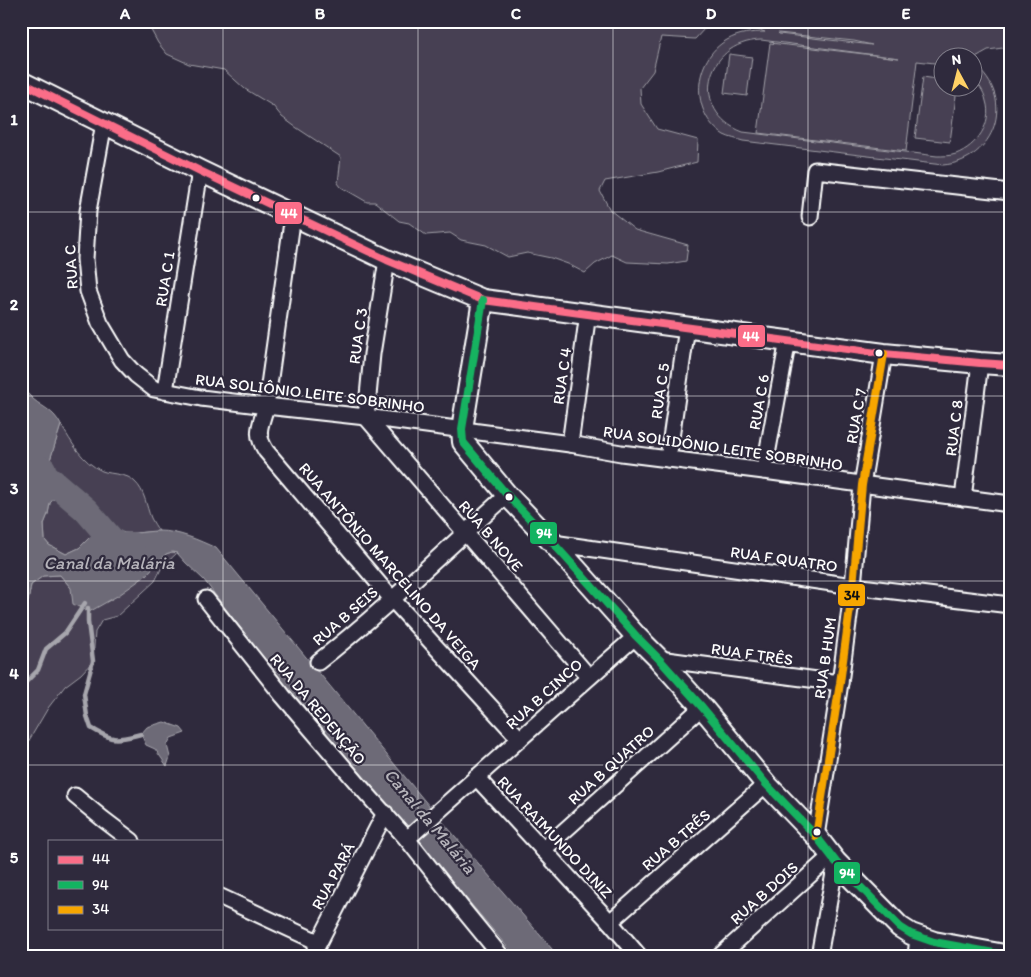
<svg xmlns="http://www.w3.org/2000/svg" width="1031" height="977" font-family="Itim,sans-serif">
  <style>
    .green { fill: #464152; stroke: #a2a0a8; fill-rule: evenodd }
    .water { fill: #6d6a77; stroke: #a7a6ad }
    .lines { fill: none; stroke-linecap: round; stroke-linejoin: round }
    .stream { stroke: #a7a6ad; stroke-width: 4.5 }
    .river { stroke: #6d6a77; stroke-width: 26 }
    .street-casing { stroke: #fff; stroke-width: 19 }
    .secondary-casing { stroke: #fff; stroke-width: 24 }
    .street { stroke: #2f2a3d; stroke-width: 15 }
    .secondary { stroke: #2f2a3d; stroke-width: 20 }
    .bus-1-casing { stroke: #2f2a3d; stroke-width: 11 }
    .bus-2-casing { stroke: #2f2a3d; stroke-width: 11 }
    .bus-3-casing { stroke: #2f2a3d; stroke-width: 11 }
    .bus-1 { stroke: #fb6d88; stroke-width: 8 }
    .bus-2 { stroke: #13b361; stroke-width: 8 }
    .bus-3 { stroke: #f7a600; stroke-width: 8 }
    .grid { fill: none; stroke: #fff; stroke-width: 1; stroke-opacity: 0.55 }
    .bus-dot { fill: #fff; stroke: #2f2a3d; stroke-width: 2 }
    .labels { text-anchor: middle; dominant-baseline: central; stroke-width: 4.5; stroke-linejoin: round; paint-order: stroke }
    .street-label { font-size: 16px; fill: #fff; stroke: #2f2a3d }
    .water-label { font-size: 18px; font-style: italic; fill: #b6b4bb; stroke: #2f2a3d }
    .line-badge { stroke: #2f2a3d; stroke-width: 2 }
    .badge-label { font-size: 14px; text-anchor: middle; font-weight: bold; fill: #fff }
    .pale-badge-label { font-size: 14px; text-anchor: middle; font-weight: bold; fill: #111 }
    .neatline { fill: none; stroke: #fff; stroke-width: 2 }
    .grid-label { font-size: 16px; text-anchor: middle; font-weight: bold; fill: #fff }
  </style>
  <rect width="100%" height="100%" fill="#2f2a3d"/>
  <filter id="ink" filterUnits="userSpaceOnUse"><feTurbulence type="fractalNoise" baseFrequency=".02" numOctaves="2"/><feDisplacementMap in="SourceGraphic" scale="10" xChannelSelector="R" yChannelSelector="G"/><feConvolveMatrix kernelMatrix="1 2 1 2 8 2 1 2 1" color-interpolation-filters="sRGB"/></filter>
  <g filter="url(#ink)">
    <g class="green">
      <polygon points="146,21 732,21 705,28 695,39 661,37 653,71 640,88 641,104 657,129 698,140 697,162 658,172 605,181 600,191 610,210 635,230 688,245 686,261 668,264 627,262 612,255 595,264 585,273 568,264 551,258 527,253 508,257 486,245 461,240 450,233 426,235 409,223 399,221 375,202 367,202 341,187 338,183 341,157 297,128 282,117 273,106 245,89 224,70 189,64 167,54 158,43"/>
      <path d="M734,21H1010V47L988,50L974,58H944L943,64L917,61L906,151L758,133L770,43L899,58L761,40C704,42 689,112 743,132L937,156C943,156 950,156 956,154C977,146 993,123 986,101C985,96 983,91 980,87C978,84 974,80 974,77C973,74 974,69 974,65C1017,98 995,161 943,165L743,141C737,139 730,138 724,135C689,113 693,59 727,40C739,33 752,32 765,32ZM778,33L854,41L872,45L779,34Z"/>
      <polygon points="729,54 752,57 747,96 724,93"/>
      <polygon points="923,77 943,80 944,88 957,88 950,142 915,138"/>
      <path d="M61,425C72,443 82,462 102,471C113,475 127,473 135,482C145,491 146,506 151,518C153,522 156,527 159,531L122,534L113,529L92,535L79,548L66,554L49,545L45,540L44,524L48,514L50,503L58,494L74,492L68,479L53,468L50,460Z"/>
      <polygon points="172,552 177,553 162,567 155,581 117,616 102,620 95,632 93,661 81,674 65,686 48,708 21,754 21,594 28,601 31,585 43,576 60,575 71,588 144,577 166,554"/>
    </g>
    <g class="water">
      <path d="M21,387C25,391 29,395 33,399C45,409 53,410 61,425L50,460L53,468L68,479L74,492L58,494L50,503L48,514L44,524L45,540L49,545L66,554L79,548L92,535L113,529C129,537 142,531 159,531C179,531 198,540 216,548L424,800L558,956H515L263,658L204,580L186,563L177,553L172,552L166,554L144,577L119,595L89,612L73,604L71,588L60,575L43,576L31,585L28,602L21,594Z"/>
      <polygon points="164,722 181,728 185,733 171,738 167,745 170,757 167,766 155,749 146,745 141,734 147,727"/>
    </g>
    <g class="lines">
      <g class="stream">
        <path d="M88,608V622L93,661L84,694L87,716L91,728C114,742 116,740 141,734"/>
        <polyline points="21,687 38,670 46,649 65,633 85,603"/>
      </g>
      <polyline class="river" points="43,469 44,474 86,510 117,546 132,545"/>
      <g class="street-casing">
        <g id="street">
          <polyline points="104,123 88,211 85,259 88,291 100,323 122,360 136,375 154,389 201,398 266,406 366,417 570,444 621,453 764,471 1010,504"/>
          <path d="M293,215L266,406C261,426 254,432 266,451L392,599L520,739"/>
          <polyline points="810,217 815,170 1010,192"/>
          <polyline points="387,260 372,354 366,417 589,677"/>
          <polyline points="165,391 200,171"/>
          <polyline points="570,444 588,313"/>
          <polyline points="668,459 687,327"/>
          <polyline points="764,471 788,340"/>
          <polyline points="963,498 980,363"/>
          <polyline points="553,543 853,586 1010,605"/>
          <polyline points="206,599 283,696 359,785 407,839 465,912 501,956"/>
          <polyline points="659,659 840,683"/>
          <path d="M318,662C384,610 444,551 507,495"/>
          <polyline points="476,777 610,922 639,956"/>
          <polyline points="75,796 103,819 132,841"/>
          <polyline points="816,836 840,683 853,586 862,485 884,354"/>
          <polyline points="407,839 636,636"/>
          <polyline points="543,850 702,707"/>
          <polyline points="221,897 318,942"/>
          <polyline points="610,922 766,784"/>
          <polyline points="312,956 385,813"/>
          <polyline points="720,956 831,856"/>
          <polyline points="819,956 836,862"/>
          <polyline points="916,956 918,937"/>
        </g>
      </g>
      <g class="secondary-casing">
        <g id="secondary">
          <polyline points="21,82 200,171 387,260 483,300 884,354 980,363 1010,365"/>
          <polyline points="483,300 462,429 463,442 507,495 553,543 636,636 659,659 702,707 766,784 816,836 836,862 900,927 911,934 934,942 1010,956"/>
        </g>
      </g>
      <use href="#street" class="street"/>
      <use href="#secondary" class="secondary"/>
      <g class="bus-1-casing">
        <polyline id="bus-1" points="21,82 200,171 387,260 483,300 884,354 980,363 1010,365"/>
      </g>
      <g class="bus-2-casing">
        <polyline id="bus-2" points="483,300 462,429 463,442 507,495 553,543 636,636 659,659 702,707 766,784 816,836 836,862 900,927 911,934 934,942 1010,956"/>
      </g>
      <g class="bus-3-casing">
        <polyline id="bus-3" points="816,836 840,683 853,586 862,485 884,354"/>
      </g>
      <use href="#bus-1" class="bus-1"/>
      <use href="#bus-2" class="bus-2"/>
      <use href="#bus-3" class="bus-3"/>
    </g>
  </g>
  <path class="grid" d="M223,21V956M418,21V956M613,21V956M808,21V956M21,212H1010M21,396H1010M21,581H1010M21,765H1010"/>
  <g class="bus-dot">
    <circle cx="256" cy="198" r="4.5"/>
    <circle cx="879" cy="353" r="4.5"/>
    <circle cx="509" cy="497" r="4.5"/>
    <circle cx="817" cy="832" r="4.5"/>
  </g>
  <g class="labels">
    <g class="street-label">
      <text transform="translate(71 267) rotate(-93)">RUA C</text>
      <text transform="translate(165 279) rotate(-81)">RUA C 1</text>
      <text transform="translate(358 336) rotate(-82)">RUA C 3</text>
      <text transform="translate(562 376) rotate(-82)">RUA C 4</text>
      <text transform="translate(660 391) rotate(-82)">RUA C 5</text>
      <text transform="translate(310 393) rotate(7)">RUA SOLIÔNIO LEITE SOBRINHO</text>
      <text transform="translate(759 402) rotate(-80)">RUA C 6</text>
      <text transform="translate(856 416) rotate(-80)">RUA C 7</text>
      <text transform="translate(954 428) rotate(-83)">RUA C 8</text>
      <text transform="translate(723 448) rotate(8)">RUA SOLIDÔNIO LEITE SOBRINHO</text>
      <text transform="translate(491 536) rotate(49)">RUA B NOVE</text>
      <text transform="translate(784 559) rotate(8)">RUA F QUATRO</text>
      <text transform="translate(390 566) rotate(49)">RUA ANTÔNIO MARCELINO DA VEIGA</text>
      <text transform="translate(345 616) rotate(-41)">RUA B SEIS</text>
      <text transform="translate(752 654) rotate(8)">RUA F TRÊS</text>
      <text transform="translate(825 658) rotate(-82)">RUA B HUM</text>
      <text transform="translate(544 694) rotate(-42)">RUA B CINCO</text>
      <text transform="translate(318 709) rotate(50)">RUA DA REDENÇÃO</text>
      <text transform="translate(611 765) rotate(-42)">RUA B QUATRO</text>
      <text transform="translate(555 837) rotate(47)">RUA RAIMUNDO DINIZ</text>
      <text transform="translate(676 840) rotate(-41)">RUA B TRÊS</text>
      <text transform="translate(333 876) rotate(-62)">RUA PARÁ</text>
      <text transform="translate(764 893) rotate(-42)">RUA B DOIS</text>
    </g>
    <g class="water-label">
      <text x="109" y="563">Canal da Malária</text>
      <text transform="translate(430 821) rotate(50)">Canal da Malária</text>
    </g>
  </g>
  <g class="line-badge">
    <rect x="274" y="201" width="29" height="24" rx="5" fill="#fb6d88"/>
    <rect x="737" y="324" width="29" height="24" rx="5" fill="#fb6d88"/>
    <rect x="529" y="521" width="29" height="24" rx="5" fill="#13b361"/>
    <rect x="837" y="583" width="29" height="24" rx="5" fill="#f7a600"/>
    <rect x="833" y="861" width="28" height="24" rx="5" fill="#13b361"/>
  </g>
  <g class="badge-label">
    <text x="289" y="218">44</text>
    <text x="751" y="341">44</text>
    <text x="544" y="538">94</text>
    <text x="847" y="878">94</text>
  </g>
  <g class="pale-badge-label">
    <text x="852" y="600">34</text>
  </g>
  <rect width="1031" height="977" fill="none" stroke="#2f2a3d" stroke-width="55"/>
  <rect x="48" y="840" width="175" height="90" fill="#2f2a3d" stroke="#827f8b"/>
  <rect x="58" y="856" width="25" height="8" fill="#fb6d88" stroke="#827f8b"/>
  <text x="92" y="864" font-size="15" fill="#ffffff">44</text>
  <rect x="58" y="881" width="25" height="8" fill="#13b361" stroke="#827f8b"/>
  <text x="92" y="890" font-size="15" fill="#ffffff">94</text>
  <rect x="58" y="906" width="25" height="8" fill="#f7a600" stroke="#827f8b"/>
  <text x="92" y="914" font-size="15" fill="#ffffff">34</text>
  <g transform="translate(958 72) rotate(353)"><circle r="24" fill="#2f2a3d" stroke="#827f8b"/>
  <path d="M0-4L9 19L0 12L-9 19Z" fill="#ffd166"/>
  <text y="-8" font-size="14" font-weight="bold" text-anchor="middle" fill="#ffffff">N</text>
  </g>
  <rect x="28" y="28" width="976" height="922" class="neatline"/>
  <g class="grid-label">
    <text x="125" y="19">A</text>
    <text x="320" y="19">B</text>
    <text x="516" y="19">C</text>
    <text x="711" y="19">D</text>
    <text x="906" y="19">E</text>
    <text x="14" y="125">1</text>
    <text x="14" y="310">2</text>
    <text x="14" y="494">3</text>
    <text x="14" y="679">4</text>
    <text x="14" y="863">5</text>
  </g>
</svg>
